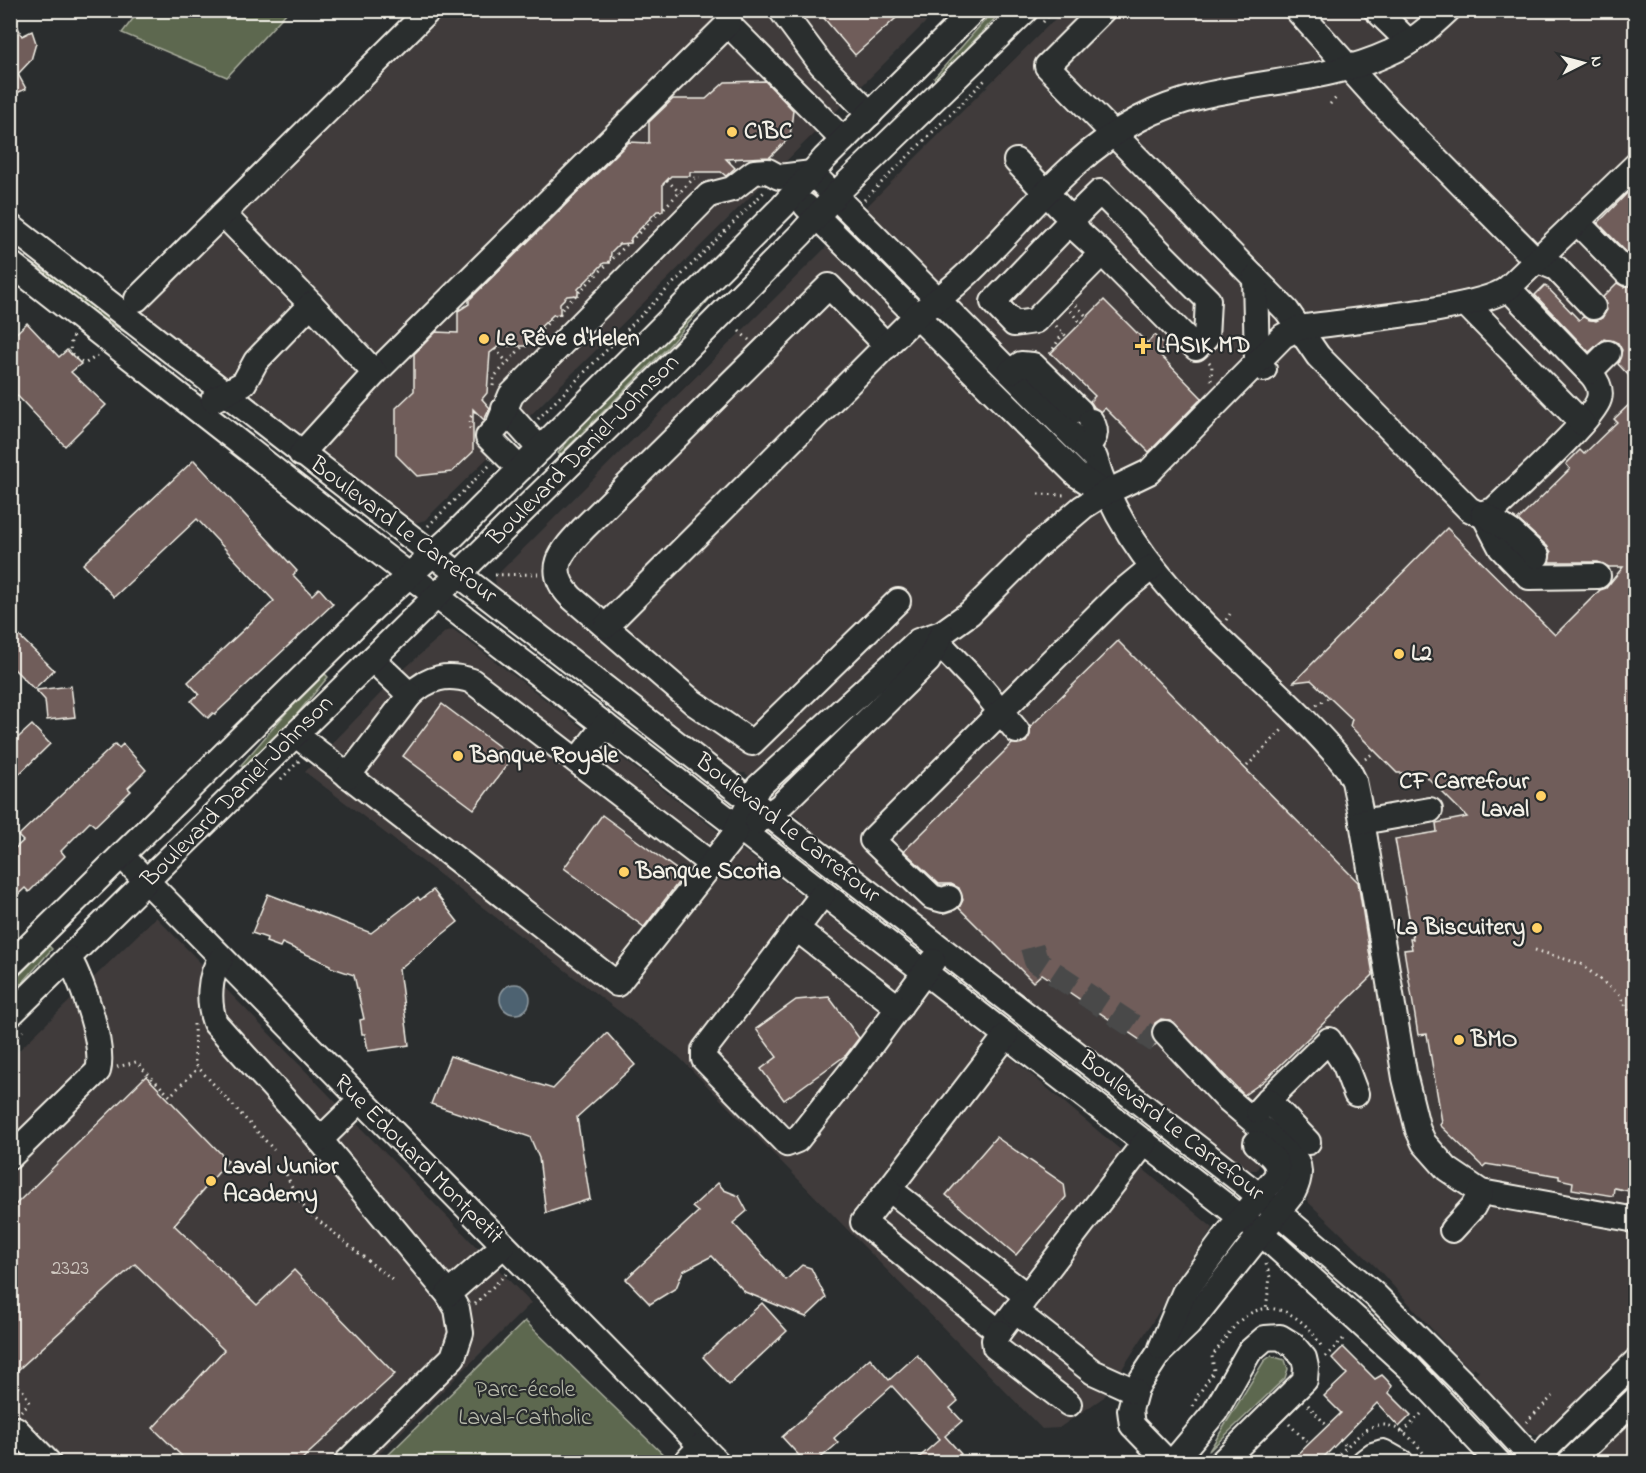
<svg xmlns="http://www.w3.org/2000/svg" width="1646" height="1473" font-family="'Indie Flower',sans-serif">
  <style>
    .built { fill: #3f3b3b }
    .green { fill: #5d6850; stroke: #a8ac9c; stroke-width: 1.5 }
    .water { fill: #4d6271; stroke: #909ba1; stroke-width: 1.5 }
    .building { fill: #6f5d5a; stroke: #f4f1e8; stroke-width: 1.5 }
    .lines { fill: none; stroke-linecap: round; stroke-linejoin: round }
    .minor-tunnel { stroke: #484a4a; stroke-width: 24; stroke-dasharray: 24 12; stroke-linecap: butt }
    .minor-casing { stroke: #f4f1e8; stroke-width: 28 }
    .path { stroke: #f4f1e8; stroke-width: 3; stroke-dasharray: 1.5 4.5; stroke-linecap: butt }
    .minor { stroke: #2a2d2e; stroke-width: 24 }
    .poi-dot { fill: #ffd166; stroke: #2a2d2e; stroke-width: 2 }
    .labels { text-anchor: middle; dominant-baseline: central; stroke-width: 4.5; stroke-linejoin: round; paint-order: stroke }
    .number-label { font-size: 21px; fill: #d3ccc4 }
    .poi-label { font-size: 24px; font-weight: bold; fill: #f4f1e8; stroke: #2a2d2e; text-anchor: start }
    .street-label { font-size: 24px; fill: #f4f1e8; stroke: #2a2d2e }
    .park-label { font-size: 24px; fill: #b8baab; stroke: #2a2d2e }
  </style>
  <rect width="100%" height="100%" fill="#2a2d2e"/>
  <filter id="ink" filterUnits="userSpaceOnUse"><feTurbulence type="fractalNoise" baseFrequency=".0167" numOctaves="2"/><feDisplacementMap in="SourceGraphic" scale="12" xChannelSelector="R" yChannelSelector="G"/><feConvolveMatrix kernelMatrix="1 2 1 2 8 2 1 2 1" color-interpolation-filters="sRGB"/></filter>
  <g filter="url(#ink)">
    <g class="built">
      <polygon points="408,11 937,11 425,520 415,523 409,522 120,301"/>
      <polygon points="1063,11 1635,11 1635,1462 1566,1462 1538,1435 1527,1431 1475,1375 1479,1371 1474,1367 1471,1370 1447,1346 1378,1269 1309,1203 1306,1192 1259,1165 1257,1170 1248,1170 802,824 798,817 745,773 736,773 505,595 496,585 495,579 500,572"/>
      <polygon points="454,630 930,993 1008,1055 1213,1228 1104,1397 1059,1428 1042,1429 679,1057 305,772 402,671 446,631"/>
      <polygon points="156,917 531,1303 371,1462 11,1462 11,1058"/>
    </g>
    <g class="green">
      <polygon points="139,11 139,10 288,11 227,77 122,33"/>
      <polygon points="993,11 1002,11 937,80 934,78"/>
      <polygon points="17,254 79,292 141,342 79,304"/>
      <polygon points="717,286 719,288 667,348 560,455 558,453 598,405"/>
      <polygon points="325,674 328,677 292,720 243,768 241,765 286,713"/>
      <polygon points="49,946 52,949 11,996 11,983"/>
      <polygon points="525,1321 671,1462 381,1462"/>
      <polygon points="1271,1356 1285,1360 1288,1369 1285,1378 1209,1451 1264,1361"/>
    </g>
    <circle class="water" cx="515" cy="999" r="15"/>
    <g class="building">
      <polygon points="10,10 22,36 32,31 36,43 31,60 18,74 26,89 10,96"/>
      <polygon points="817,10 905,10 855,55"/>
      <polygon points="765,81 793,110 790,137 770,157 726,159 735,168 726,176 721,172 690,172 690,176 671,176 663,184 663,211 657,211 631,238 631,243 619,244 611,252 610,263 604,263 578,289 578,295 567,296 560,303 560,314 553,315 526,341 526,346 499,346 490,353 487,393 482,399 490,408 484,420 473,409 473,452 452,472 417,476 396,455 396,408 414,391 414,354 436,332 458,333 458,311 469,304 469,300 629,142 649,143 649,122 673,99 706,99 725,82"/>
      <polygon points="1635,185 1635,261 1598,223"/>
      <polygon points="1617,283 1624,287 1635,284 1635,382 1618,364 1622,350 1618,343 1604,339 1589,352 1535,295 1545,285 1579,320 1583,317 1596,321 1602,318 1607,310 1603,297"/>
      <polygon points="1104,300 1147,343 1155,335 1166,346 1159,354 1202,398 1149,452 1105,408 1101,412 1094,407 1090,401 1095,396 1051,353"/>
      <polygon points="27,323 59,357 67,350 81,364 71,372 106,405 65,446 10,388 10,339"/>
      <polygon points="1635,399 1635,1189 1629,1188 1629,1191 1614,1188 1613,1196 1572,1189 1573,1182 1559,1179 1559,1176 1486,1164 1483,1167 1440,1125 1442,1122 1427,1034 1418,1035 1415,1016 1404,950 1412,949 1410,939 1413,939 1395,839 1437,832 1436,823 1467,817 1423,773 1397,773 1350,726 1352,719 1311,680 1294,682 1447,528 1555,635 1600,590 1606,588 1623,567 1609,567 1598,562 1549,562 1551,552 1547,546 1518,520 1570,469 1566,464 1580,450 1584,454 1617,422 1614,419"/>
      <polygon points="194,460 297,571 293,575 312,595 319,588 333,604 215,714 213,713 208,718 191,701 199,694 188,682 274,601 197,519 114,597 83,564"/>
      <polygon points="10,627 54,670 34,689 10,665"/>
      <polygon points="1118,641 1358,882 1373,975 1264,1081 1244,1095 1170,1020 1161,1019 1155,1023 1151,1036 1156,1044 1152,1048 1042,974 1033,982 959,908 963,900 959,888 951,884 939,884 904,851 1012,744 1026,742 1030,735 1030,727"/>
      <polygon points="71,686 75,717 47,720 45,700 36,690"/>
      <polygon points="442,704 513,757 474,809 403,756"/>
      <polygon points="32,725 50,744 10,783 10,745"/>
      <polygon points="115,744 119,748 123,744 146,770 128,788 131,791 95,826 90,822 61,851 65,856 29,892 25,888 10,902 10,853 23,841 18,836"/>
      <polygon points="602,815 684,875 644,927 564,868"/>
      <polygon points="433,890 458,922 399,969 409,1045 368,1051 365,1034 362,1034 360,1020 364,1019 354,975 330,967 330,965 282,943 280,947 266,942 267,938 252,933 268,894 371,933 418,897 420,900"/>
      <polygon points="829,997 859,1038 846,1055 784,1100 761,1069 777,1057 756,1029 796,1000"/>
      <polygon points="607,1033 635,1065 577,1117 590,1199 546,1213 539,1158 530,1137 431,1104 450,1056 553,1089"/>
      <polygon points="146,1076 228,1161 174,1225 257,1305 294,1270 395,1374 299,1462 188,1462 153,1428 224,1350 135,1264 10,1377 10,1210"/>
      <polygon points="996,1137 1064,1184 1066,1197 1016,1255 946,1195"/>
      <polygon points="718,1183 724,1190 739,1196 747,1211 733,1223 786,1280 802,1265 811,1268 826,1298 806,1317 745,1292 712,1256 683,1271 676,1288 650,1304 626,1279 698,1212 692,1207"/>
      <polygon points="762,1303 787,1331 729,1385 703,1357"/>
      <polygon points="1343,1347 1375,1379 1382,1375 1387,1380 1392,1386 1389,1393 1411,1415 1399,1427 1377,1403 1319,1462 1290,1462 1341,1413 1324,1396 1347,1374 1332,1358"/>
      <polygon points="917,1355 958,1401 950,1408 962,1421 945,1436 961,1454 951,1462 914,1462 940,1439 892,1386 834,1438 838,1443 816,1462 805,1462 782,1437 870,1358 889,1380"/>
    </g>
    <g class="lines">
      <polyline class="minor-tunnel" points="1032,947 1036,961 1157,1042"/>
      <g class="minor-casing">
        <g id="minor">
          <polyline points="781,10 821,64 870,114"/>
          <path d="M1103,10L1047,66L1287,311L1318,356L1469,509L1479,514L1494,510C1514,490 1593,420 1599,399C1602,389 1597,381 1591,374L1508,288"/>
          <polyline points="1297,10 1378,100 1536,260 1556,268 1593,307"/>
          <polyline points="1376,10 1409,42"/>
          <polyline points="728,24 843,140"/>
          <path d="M1016,161L1072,220L1079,232L1102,253L1196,348L1206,338L1208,300L1100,192C1063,227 1029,266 993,302L1014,324L1035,321L1102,253"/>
          <path d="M812,173L1091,454L1095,458C1133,592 1266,665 1348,769L1354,781L1361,815L1405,1078L1418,1130L1424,1143L1447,1169L1481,1192L1636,1220"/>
          <polyline points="806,206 1077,475 1105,493"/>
          <polyline points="223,214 311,304"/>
          <polyline points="1577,222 1627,273"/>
          <polyline points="10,226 1247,1186 1375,1295 1465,1385 1536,1462"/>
          <polyline points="10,263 388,559 738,827 1261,1233 1409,1367 1498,1462"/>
          <polyline points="1255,278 1257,361 1264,369"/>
          <polyline points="137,299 429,10"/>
          <polyline points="1466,304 1582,423"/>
          <path d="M887,346L829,286L583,529C562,551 544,569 571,597L694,703L752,743L898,601"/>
          <polyline points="1010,372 1021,364 1033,365 1080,411"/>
          <polyline points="1589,372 1608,353"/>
          <polyline points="375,373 728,24 730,10"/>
          <polyline points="213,400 244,383 256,361 311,304 375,373 301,454"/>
          <polyline points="504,409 540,449"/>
          <path d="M1086,448C1094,439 1099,433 1091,421"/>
          <polyline points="520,469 488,437 498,426 511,395 709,195 732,189 754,172 768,171 779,177 812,173"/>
          <polyline points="1483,514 1501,548 1529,577 1598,576"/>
          <polyline points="1483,514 1511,532 1537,556"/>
          <path d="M606,626L918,314C999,260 1050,166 1139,119C1217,78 1311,89 1389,53C1412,43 1430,27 1448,10"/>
          <polyline points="938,642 979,685 1017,731"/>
          <path d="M373,660L410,695C429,677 447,673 472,681L711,864"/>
          <path d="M296,735L617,984L732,838L758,787L918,641L942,633L970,613L1036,547L1083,507L1105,493L1149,472L1283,336L1299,328C1341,321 1481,310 1508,288L1636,165"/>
          <polyline points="577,761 605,725"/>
          <polyline points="348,776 410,695"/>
          <polyline points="757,822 780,806 928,661 942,633"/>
          <polyline points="1362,822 1430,810"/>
          <polyline points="122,856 717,1462"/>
          <polyline points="823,894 714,1037 704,1050 704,1059 787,1144 797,1140 860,1060 933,961"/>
          <polyline points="949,898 943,900 932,897 872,840 1118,595 1152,567"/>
          <polyline points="797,929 899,1008"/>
          <path d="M221,959C208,976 208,1004 215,1023L310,1128L448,1294L457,1309L461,1333L453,1357L347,1462"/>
          <polyline points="10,965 375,606 454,535 783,206 825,158 974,10"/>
          <polyline points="10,1015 654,382 801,234 843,187 1026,10"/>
          <path d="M1165,1033L1224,1096L1290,1152C1302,1165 1301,1177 1293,1193L1189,1324L1159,1353L1136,1388L1130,1410L1132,1425L1168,1462"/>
          <polyline points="1006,1036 889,1189 1027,1296 1145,1142"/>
          <polyline points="1268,1100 1329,1040 1345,1065 1356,1094"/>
          <polyline points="1258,1111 1268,1100 1308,1142"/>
          <polyline points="320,1140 360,1101"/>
          <path d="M10,1157L98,1071C105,1044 82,982 69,958"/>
          <polyline points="889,1189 863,1222 999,1332 1015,1311"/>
          <polyline points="1452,1230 1473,1207 1481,1192"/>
          <polyline points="448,1294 503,1246"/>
          <polyline points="1024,1300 1015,1311 1093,1372 1135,1391"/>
          <polyline points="999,1332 994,1340 995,1347 1069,1404"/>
          <path d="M1161,1348L1184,1293L1230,1231L1276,1177C1282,1160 1267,1153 1256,1143"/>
          <polyline points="10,1434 16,1429 48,1462"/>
          <polyline points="686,1462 701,1446"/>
          <polyline points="1173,1462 1215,1412 1249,1352 1265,1338 1280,1337 1293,1345 1304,1358 1306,1367 1305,1380 1222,1462"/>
          <polyline points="1364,1462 1373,1455 1383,1452 1401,1462"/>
          <polyline points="1540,1462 1549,1446 1636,1361"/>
          <polyline points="1570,1462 1636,1399"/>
        </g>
      </g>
      <g class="path">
        <polyline points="1043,22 1054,10"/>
        <polyline points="1330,104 1337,97"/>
        <polyline points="729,162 738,158"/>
        <polyline points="667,180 680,193"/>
        <polyline points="864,200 985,80"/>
        <polyline points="1076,305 1087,317"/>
        <polyline points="1070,311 1081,323"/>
        <polyline points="1056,326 1067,337"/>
        <polyline points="739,331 749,340"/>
        <path d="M73,336C67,350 71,359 86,363L97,356"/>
        <polyline points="495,349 507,362"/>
        <polyline points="1050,354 1063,333"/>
        <polyline points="1209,362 1212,365 1211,381"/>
        <polyline points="493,386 494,377 523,346 526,346 556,314 560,314 560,311 694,178 700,178"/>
        <polyline points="538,419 766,190"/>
        <polyline points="470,429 470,418 475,411"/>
        <polyline points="1038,494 1066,495"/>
        <polyline points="428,526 490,465"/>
        <polyline points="495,575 538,574"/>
        <polyline points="1226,620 1230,614"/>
        <polyline points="1316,705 1330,697"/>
        <polyline points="1365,759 1372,754"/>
        <polyline points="1247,766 1282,730"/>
        <polyline points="281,779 300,760"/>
        <polyline points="1535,950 1581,964 1619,995 1636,1022"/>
        <polyline points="194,1024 195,1064 274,1150"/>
        <polyline points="10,1044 23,1031"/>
        <polyline points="117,1067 136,1062 170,1096 198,1068"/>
        <polyline points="284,1169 297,1198 309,1213 392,1280"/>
        <polyline points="1266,1264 1270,1277 1266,1309"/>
        <polyline points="475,1304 507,1273"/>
        <polyline points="1325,1357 1345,1337"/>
        <polyline points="10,1378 25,1393 29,1403 21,1411"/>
        <polyline points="1308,1405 1327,1426"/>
        <path d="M1193,1406L1198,1395L1214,1371L1212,1356C1223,1343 1234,1322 1249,1314C1278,1297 1310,1323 1322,1348"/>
        <polyline points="1526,1422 1553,1396"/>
        <polyline points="1289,1424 1309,1444"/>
        <polyline points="1403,1432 1423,1412"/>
        <polyline points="1340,1439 1347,1447"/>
        <polyline points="1427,1457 1442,1460 1468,1459"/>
        <polyline points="1115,1462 1125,1455"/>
        <polyline points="1256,1462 1260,1453"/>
        <path d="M1331,1462C1342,1452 1353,1439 1366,1430C1391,1413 1418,1442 1429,1462"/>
      </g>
      <use href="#minor" class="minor"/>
    </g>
  </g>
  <g class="poi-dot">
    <circle cx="732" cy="132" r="6"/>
    <circle cx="484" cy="339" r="6"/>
    <path d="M1140 337h6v6h6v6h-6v6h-6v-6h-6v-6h6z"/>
    <circle cx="1399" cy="654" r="6"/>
    <circle cx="458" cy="756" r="6"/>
    <circle cx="1541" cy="796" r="6"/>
    <circle cx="624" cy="872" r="6"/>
    <circle cx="1537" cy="928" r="6"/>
    <circle cx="1459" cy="1040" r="6"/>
    <circle cx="211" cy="1181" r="6"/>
  </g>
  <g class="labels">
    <g class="number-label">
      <text x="70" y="1269">2323</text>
    </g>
    <g class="poi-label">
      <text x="744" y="132">CIBC</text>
      <text x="496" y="339">Le Rêve d'Helen</text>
      <text x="1156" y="346">LASIK MD</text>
      <text x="1411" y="654">L2</text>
      <text x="470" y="756">Banque Royale</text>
      <text x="1529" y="782" text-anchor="end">CF Carrefour<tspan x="1529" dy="28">Laval</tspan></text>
      <text x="636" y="872">Banque Scotia</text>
      <text x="1525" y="928" text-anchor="end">La Biscuitery</text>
      <text x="1471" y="1040">BMO</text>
      <text x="223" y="1167">Laval Junior<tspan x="223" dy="28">Academy</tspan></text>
    </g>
    <g class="street-label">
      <text transform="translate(584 451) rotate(-45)">Boulevard Daniel-Johnson</text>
      <text transform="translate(403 531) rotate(37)">Boulevard Le Carrefour</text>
      <text transform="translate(238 792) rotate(-45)">Boulevard Daniel-Johnson</text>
      <text transform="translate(787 829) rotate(38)">Boulevard Le Carrefour</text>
      <text transform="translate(1171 1127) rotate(38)">Boulevard Le Carrefour</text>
      <text transform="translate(418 1160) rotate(45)">Rue Edouard Montpetit</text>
    </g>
    <g class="park-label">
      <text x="525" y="1390">Parc-école<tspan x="525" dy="28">Laval-Catholic</tspan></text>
    </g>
  </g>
  <rect width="1646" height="1473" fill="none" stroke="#2a2d2e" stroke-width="36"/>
  <rect x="18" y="18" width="1610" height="1437" fill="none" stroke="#f4f1e8" stroke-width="2" filter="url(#ink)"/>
  <g transform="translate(1583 63) rotate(84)" stroke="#2a2d2e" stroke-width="4.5" paint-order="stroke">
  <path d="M0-4.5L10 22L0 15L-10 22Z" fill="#f4f1e8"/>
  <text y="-9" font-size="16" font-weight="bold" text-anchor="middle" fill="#f4f1e8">N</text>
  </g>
</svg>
